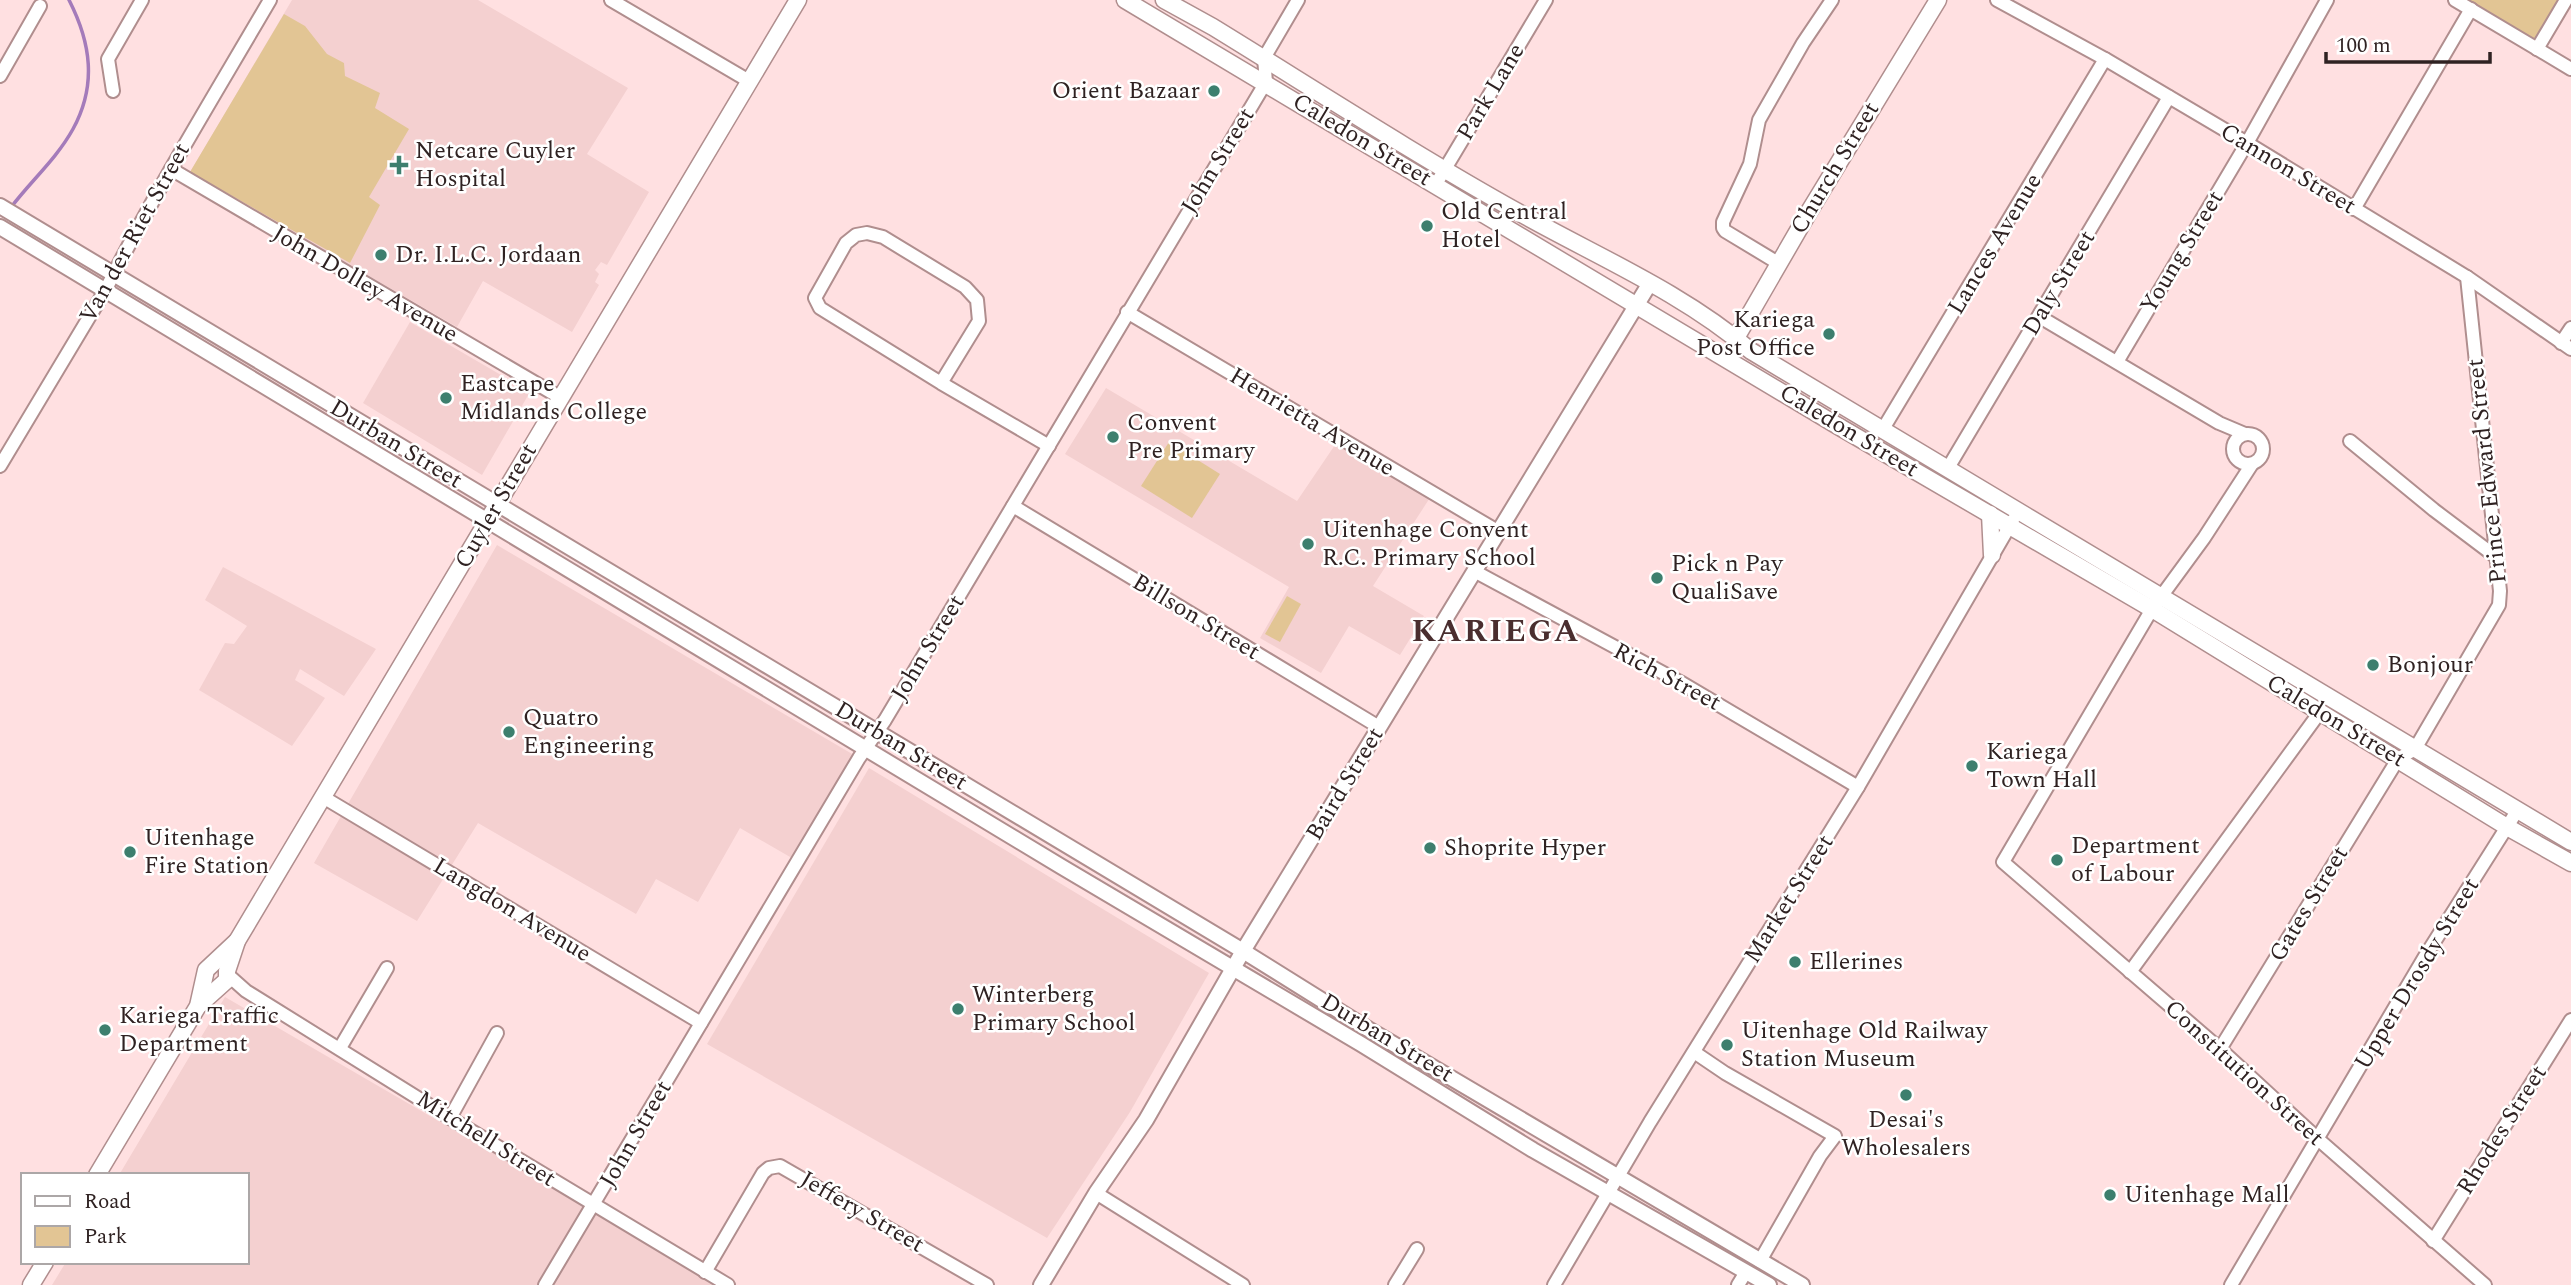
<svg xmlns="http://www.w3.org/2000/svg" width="2571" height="1285" font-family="Spectral,serif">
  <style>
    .built { fill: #f4d0d0 }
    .green { fill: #e2c594 }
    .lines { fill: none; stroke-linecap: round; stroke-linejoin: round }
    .stream { stroke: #a47bba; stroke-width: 3.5 }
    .minor-casing { stroke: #b08e8e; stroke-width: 16 }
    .tertiary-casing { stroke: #b08e8e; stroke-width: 18 }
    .secondary-casing { stroke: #b08e8e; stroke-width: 19 }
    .minor { stroke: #fff; stroke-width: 12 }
    .tertiary { stroke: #fff; stroke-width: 14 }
    .secondary { stroke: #fff; stroke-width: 16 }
    .poi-dot { fill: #3d7f6e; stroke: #fff; stroke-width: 2.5 }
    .labels { text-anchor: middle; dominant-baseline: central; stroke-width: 5; stroke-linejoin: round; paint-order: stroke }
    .poi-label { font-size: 24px; fill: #2f2222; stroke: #fff; text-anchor: start }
    .street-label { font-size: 24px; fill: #2f2222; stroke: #fff }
    .district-label { font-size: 32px; font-weight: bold; letter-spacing: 2px; fill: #4a2e2f; stroke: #fff }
  </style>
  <rect width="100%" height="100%" fill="#ffe0e1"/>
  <g class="built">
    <polygon points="292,0 478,0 628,88 587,154 649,192 607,265 601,262 595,270 599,274 595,282 599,285 572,332 483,281 457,327 190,172"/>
    <polygon points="410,322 530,392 482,475 363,403"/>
    <polygon points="1106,388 1297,501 1339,439 1433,493 1373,586 1424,616 1400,655 1349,626 1321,673 1260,638 1289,587 1065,454"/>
    <polygon points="497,545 859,758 797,861 740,828 698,902 656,879 636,914 478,823 417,921 314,863"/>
    <polygon points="223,567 376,649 344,696 300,669 295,680 325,698 292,746 199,690 225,643 234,644 247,626 205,600"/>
    <polygon points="869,768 1209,973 1130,1112 1047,1238 707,1044"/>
    <polygon points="225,997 721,1285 52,1285 66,1262 247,1262 247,1175 119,1175"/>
  </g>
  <g class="green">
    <polygon points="2455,0 2566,0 2537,49"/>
    <polygon points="284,14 305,26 327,54 344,63 345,76 380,93 375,108 409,129 369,197 380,205 350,263 190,172"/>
    <polygon points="1169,442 1220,474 1192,518 1141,486"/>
    <polygon points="1287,596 1301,604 1280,642 1265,634"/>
  </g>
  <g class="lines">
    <path class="stream" d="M12,206C32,180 57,158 73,129C97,85 91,43 69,0"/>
    <g class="minor-casing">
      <g id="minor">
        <polyline points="611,0 749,81"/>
        <polyline points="1997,0 2105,59 2247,143 2467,277 2571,349"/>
        <polyline points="2455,0 2571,69"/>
        <polyline points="2537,49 2566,0"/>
        <polyline points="0,76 40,6"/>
        <polyline points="113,91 108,59 142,0"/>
        <polyline points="171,169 561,398"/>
        <polyline points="1436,184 1546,0"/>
        <polyline points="2354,209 2471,9"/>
        <polyline points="1778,263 1725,231 1723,228 1723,222 1750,164 1759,120 1803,43 1832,0"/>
        <polyline points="1127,312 1499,532"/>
        <polyline points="2040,317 2219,423 2245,434"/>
        <polyline points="2561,343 2571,328"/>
        <polyline points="2117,362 2247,143 2327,0"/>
        <polyline points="941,383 979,321 977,300 965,287 883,237 867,233 856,235 846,243 815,298 820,308 941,383 1049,446"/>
        <polyline points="1883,429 2105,59"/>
        <circle cx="2248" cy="449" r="15"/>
        <polyline points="2350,441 2434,510 2495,556"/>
        <polyline points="2252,464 2204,538 2152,609 2003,862 2220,1049 2319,1140 2485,1285"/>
        <path d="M0,466L106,289C156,190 214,96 270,0"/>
        <polyline points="1948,468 2169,97"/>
        <polyline points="1013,506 1379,727"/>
        <polyline points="1474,571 1680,682 1858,787"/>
        <polyline points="323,797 701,1023"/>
        <polyline points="2130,972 2320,712"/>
        <polyline points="228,975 246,991 450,1118 728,1285"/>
        <polyline points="340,1048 387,968"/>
        <polyline points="2220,1049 2398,759 2415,749 2499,605 2500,591 2467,277"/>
        <polyline points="1694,1052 1725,1073 1835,1136 1820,1156 1760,1261"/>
        <polyline points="450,1118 497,1033"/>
        <polyline points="1096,1193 1243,1285"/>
        <polyline points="2433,1241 2571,1020"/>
        <polyline points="705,1272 763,1173 769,1168 780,1166 987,1285"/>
        <polyline points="545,1285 859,758 885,720 1266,82 1264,58 1298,0"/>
        <polyline points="1395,1285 1417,1249"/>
        <polyline points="1554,1285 1650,1122 1858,787 2013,520"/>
        <polyline points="1738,1285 1746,1272"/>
        <polyline points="2231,1285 2424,958 2517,811"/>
      </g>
    </g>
    <g class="tertiary-casing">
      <g id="tertiary">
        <polyline points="0,206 1243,951 1368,1029 1802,1285"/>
        <polyline points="0,227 1062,867 1361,1044 1533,1150 1769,1285"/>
        <polyline points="1041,1285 1096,1193 1146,1120 1243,951 1650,283"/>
      </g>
    </g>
    <g class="secondary-casing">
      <g id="secondary">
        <polyline points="1125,0 1838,426 2152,609 2507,827 2571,863"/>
        <path d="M1164,0L1213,27C1314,89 1414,154 1518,212C1596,256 1682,292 1751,351L2571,842"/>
        <polyline points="1734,349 1736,338 1810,210 1938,0"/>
        <polyline points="1990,514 1992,555"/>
        <polyline points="198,1006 227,980 227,971 237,941 798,0"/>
        <polyline points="97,1175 198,1006 206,970 237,941"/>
        <polyline points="31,1285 45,1262"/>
      </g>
    </g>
    <use href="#minor" class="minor"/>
    <use href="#tertiary" class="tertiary"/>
    <use href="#secondary" class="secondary"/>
  </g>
  <g class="poi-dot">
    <circle cx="1214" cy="91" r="7"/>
    <path d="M395.5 154.5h7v7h7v7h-7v7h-7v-7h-7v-7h7z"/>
    <circle cx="1427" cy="226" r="7"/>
    <circle cx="381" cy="255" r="7"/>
    <circle cx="1829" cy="334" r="7"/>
    <circle cx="446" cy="398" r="7"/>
    <circle cx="1113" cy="437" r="7"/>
    <circle cx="1308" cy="544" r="7"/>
    <circle cx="1657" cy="578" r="7"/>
    <circle cx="2373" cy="665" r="7"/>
    <circle cx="509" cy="732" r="7"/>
    <circle cx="1972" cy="766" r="7"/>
    <circle cx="1430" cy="848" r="7"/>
    <circle cx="130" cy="852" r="7"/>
    <circle cx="2057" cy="860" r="7"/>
    <circle cx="1795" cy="962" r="7"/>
    <circle cx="958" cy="1009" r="7"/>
    <circle cx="105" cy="1030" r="7"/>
    <circle cx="1727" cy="1045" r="7"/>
    <circle cx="1906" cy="1095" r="7"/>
    <circle cx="2110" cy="1195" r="7"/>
  </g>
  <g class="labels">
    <g class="poi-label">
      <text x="1200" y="91" text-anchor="end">Orient Bazaar</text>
      <text x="415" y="151">Netcare Cuyler<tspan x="415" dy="28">Hospital</tspan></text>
      <text x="1441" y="212">Old Central<tspan x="1441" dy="28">Hotel</tspan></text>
      <text x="395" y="255">Dr. I.L.C. Jordaan</text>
      <text x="1815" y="320" text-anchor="end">Kariega<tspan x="1815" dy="28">Post Office</tspan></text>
      <text x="460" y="384">Eastcape<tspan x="460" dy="28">Midlands College</tspan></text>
      <text x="1127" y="423">Convent<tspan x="1127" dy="28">Pre Primary</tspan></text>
      <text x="1322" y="530">Uitenhage Convent<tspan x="1322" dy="28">R.C. Primary School</tspan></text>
      <text x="1671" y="564">Pick n Pay<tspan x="1671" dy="28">QualiSave</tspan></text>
      <text x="2387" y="665">Bonjour</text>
      <text x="523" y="718">Quatro<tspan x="523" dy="28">Engineering</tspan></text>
      <text x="1986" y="752">Kariega<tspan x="1986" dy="28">Town Hall</tspan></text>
      <text x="144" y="838">Uitenhage<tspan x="144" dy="28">Fire Station</tspan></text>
      <text x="2071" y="846">Department<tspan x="2071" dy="28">of Labour</tspan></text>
      <text x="1444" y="848">Shoprite Hyper</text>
      <text x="1809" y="962">Ellerines</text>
      <text x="972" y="995">Winterberg<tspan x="972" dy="28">Primary School</tspan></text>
      <text x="119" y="1016">Kariega Traffic<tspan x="119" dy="28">Department</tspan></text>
      <text x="1741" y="1031">Uitenhage Old Railway<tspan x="1741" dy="28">Station Museum</tspan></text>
      <text x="1906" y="1120" text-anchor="middle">Desai's<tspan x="1906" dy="28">Wholesalers</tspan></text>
      <text x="2124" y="1195">Uitenhage Mall</text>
    </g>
    <g class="street-label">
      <text transform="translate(1491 92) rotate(-59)">Park Lane</text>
      <text transform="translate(1362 140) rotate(31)">Caledon Street</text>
      <text transform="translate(1218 161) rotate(-59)">John Street</text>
      <text transform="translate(1835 168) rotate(-59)">Church Street</text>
      <text transform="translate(2288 169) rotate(31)">Cannon Street</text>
      <text transform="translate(135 233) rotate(-61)">Van der Riet Street</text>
      <text transform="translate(1995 244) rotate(-59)">Lances Avenue</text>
      <text transform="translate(2182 252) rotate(-59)">Young Street</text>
      <text transform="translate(2059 283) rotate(-59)">Daly Street</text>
      <text transform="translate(365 284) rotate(30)">John Dolley Avenue</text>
      <text transform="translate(1312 422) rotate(31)">Henrietta Avenue</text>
      <text transform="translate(1849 431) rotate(31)">Caledon Street</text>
      <text transform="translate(396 444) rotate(31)">Durban Street</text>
      <text transform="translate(2487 471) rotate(-96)">Prince Edward Street</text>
      <text transform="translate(496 506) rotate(-60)">Cuyler Street</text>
      <text transform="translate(1196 617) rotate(31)">Billson Street</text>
      <text transform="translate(928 648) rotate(-59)">John Street</text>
      <text transform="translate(1667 677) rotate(28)">Rich Street</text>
      <text transform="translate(2336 721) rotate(31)">Caledon Street</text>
      <text transform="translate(901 746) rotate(31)">Durban Street</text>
      <text transform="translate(1345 784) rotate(-59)">Baird Street</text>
      <text transform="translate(1789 899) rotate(-58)">Market Street</text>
      <text transform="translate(2309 904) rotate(-59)">Gates Street</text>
      <text transform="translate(512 910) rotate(31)">Langdon Avenue</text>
      <text transform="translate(2417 974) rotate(-59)">Upper Drosdy Street</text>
      <text transform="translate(1387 1038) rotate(31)">Durban Street</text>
      <text transform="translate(2244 1073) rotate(42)">Constitution Street</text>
      <text transform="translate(2502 1130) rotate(-58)">Rhodes Street</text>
      <text transform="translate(636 1134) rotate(-60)">John Street</text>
      <text transform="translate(486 1139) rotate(32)">Mitchell Street</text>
      <text transform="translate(862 1212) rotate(30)">Jeffery Street</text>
    </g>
    <g class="district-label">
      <text x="1496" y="631">KARIEGA</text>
    </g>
  </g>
  <rect x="21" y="1173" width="228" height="91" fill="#ffffff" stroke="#aca7a7" stroke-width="2"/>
  <rect x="35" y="1196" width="35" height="10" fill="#ffffff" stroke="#aca7a7" stroke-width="2"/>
  <text x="84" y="1208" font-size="21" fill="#2f2222">Road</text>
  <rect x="35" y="1226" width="35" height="21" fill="#e2c594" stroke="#aca7a7" stroke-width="2"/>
  <text x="84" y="1243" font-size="21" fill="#2f2222">Park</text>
  <path d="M2326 52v10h164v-10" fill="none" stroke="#2f2222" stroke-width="3.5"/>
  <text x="2336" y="52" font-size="21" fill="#2f2222" stroke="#ffffff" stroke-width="5" paint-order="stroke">100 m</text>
</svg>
